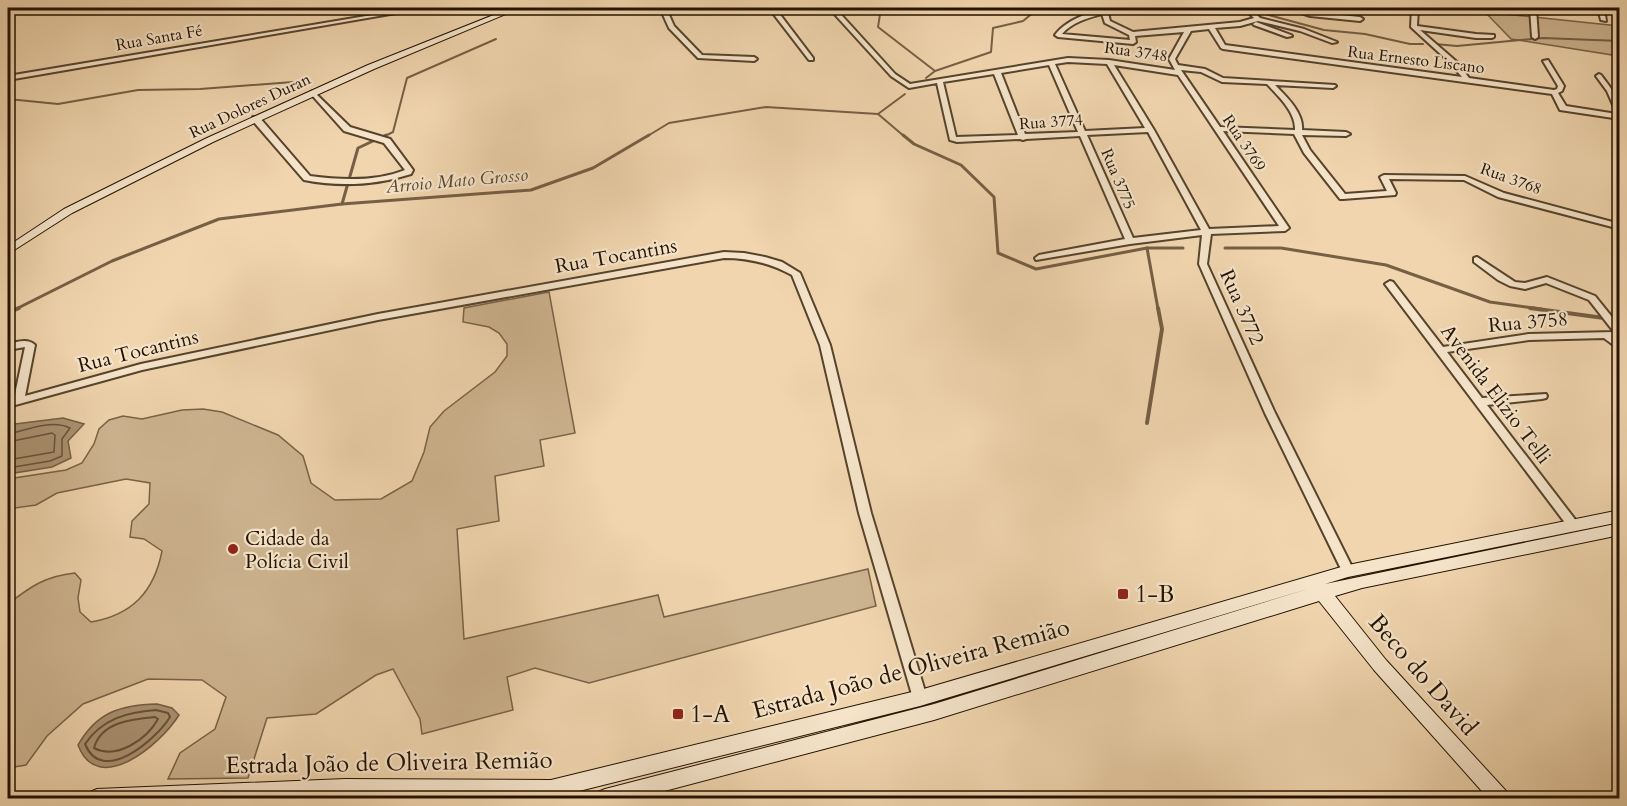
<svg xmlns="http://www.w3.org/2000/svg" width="1627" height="806" font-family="Cardo,serif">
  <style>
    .green { fill: #cdb490; stroke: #786348; stroke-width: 1.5 }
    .water { fill: #ab9373; stroke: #755f45; stroke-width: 1.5 }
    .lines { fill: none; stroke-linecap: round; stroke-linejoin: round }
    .shore-far1 { stroke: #68523a; stroke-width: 1.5 }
    .shore { stroke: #68523a; stroke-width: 2 }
    .stream-far2 { stroke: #755f45; stroke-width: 2 }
    .stream-far1 { stroke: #755f45; stroke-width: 3 }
    .stream { stroke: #755f45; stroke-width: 4 }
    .street-casing { stroke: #57432c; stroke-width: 4 }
    .secondary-casing { stroke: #241200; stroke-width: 2 }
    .primary-casing { stroke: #241200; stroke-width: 4 }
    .street { fill: #f5e4ca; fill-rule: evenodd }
    .secondary { fill: #f5e4ca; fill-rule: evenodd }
    .primary { fill: #f0d5ae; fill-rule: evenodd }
    .poi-dot { fill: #8f2418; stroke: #f5e4ca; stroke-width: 2 }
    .labels { text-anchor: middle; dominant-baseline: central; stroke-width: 4.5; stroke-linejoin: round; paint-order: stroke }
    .far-street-label { font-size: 16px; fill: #241200; stroke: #f5e4ca }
    .far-water-label { font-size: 18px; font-style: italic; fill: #5a462e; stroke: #f5e4ca }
    .street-label { font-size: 20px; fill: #241200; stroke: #f5e4ca }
    .poi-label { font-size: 20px; fill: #241200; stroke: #f5e4ca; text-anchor: start }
    .near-poi-label { font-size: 24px; fill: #241200; stroke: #f5e4ca; text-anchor: start }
    .near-street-label { font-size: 24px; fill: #241200; stroke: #f5e4ca }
  </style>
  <rect width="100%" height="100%" fill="#f0d5ae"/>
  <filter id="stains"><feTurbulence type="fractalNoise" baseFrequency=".00333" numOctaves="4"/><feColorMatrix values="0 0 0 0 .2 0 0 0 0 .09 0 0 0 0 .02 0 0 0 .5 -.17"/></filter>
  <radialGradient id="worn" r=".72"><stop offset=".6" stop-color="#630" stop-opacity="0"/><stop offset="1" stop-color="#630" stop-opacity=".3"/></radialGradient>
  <g class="green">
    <polygon points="1485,12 1619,26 1619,56 1511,39"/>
    <path d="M549,292L575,433L540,440L544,466L495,476L499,521L457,529L464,639L658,595L664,617L868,569L876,606L589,683L535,668L507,677L513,710L422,734L420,719L393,669L376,675L316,714L267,718L248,778L168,779L180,753L215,729L226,697L202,680L148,679L83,704L47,736L26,765L8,768V604C30,587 45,576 75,573L81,580L78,598L80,612L91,622C132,615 154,592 162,551L144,539L130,537L132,521L149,504L150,483L126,479L57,493L36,505L8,509V479L66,470L82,463L94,444L99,429L109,420L123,416L142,419L182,410L203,409L222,412L278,435L303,456L311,483L335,500L381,499L412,481L424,452L430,427L444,411L495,372L507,356V344L499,333L489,327L463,322L464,308Z"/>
  </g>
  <g class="water">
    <polygon points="63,418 84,424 68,441 71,458 52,467 8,474 8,429 15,424"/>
    <path d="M157,704L172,708L179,715C161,744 98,798 78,745C97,712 120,705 157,704Z"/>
  </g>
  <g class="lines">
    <g class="shore-far1">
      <path d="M8,434C27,430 51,419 70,428L62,439V456L50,461L8,468"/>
      <polyline points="8,442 52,433 55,435 54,452 8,460"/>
    </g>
    <g class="shore">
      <path d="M156,710L168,713L170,717C156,740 102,786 85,744C102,719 127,712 156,710Z"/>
      <path d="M155,717L158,719C147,739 117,760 94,748C101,722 132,719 155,717Z"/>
    </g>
    <g class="stream-far2">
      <polyline points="881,8 878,27 935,71"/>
      <polyline points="1196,8 1204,11 1241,11"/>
      <polyline points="1254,11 1324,30 1365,34 1410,44 1423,44"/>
      <polyline points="1435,44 1457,46 1543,38 1620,41"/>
      <polyline points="926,78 935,71 991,52 993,28 1023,21 1039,8"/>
      <polyline points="8,99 58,104 138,90 200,89 293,82"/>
      <polyline points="878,114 905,137"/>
      <polyline points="383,137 393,132 407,78 496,39"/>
      <polyline points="646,137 669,123 766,107 878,114 905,94"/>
    </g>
    <g class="stream-far1">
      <polyline points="903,135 914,144 961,165 994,197 998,253 1036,269 1147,248 1183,248"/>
      <polyline points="342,204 358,148 386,135"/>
      <polyline points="1147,248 1158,309"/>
      <polyline points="1225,248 1281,248 1386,265 1490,302 1541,309"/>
      <polyline points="16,309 112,261 219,219 342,204 531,190 593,168 649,135"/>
    </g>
    <g class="stream">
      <polyline points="1530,308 1604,318 1620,317"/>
      <polyline points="8,313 19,308"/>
      <polyline points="1147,423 1162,329 1158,308"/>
    </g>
    <g class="street-casing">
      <g id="street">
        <polygon points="414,8 425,8 8,80 8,76"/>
        <polygon points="660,8 666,8 674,26 702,55 754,57 757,59 754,61 698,58 669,28"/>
        <polygon points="769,8 775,8 813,58 813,60 809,60"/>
        <path d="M829,8H835L895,74L910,84L1068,58L1109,60L1175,70L1169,59L1184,32L1135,36L1136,42L1133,44L1058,37L1055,35C1069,16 1105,6 1128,8L1108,13L1110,21L1133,32L1240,22L1254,18L1244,8H1250L1260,18L1304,29L1337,42L1332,43L1300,31L1258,21L1240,26L1215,28L1225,45L1462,77L1447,60L1411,27L1412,8H1418L1417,26L1476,34L1494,35V37L1492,38H1476L1420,30L1458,63L1469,78L1554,90L1557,89L1558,86L1543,61L1548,60L1564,86L1562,91L1558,93L1566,106L1617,114L1607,91L1596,76L1599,74L1601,75C1613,91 1620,99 1620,119L1560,110L1552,94L1223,49L1221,48L1209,29L1191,31L1175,59L1178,65L1205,69L1223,78L1335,85L1336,86L1333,88L1275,85C1286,96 1304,113 1302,130L1346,132L1350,134L1346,136L1302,135L1310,150L1345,194L1387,191L1380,177L1384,175L1465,176L1504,193L1620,224V229L1498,197L1464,180L1389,179L1396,193L1395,195L1343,199H1340L1304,153L1294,134L1223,131L1289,228L1285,231L1211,234L1207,264L1275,413L1354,571L1352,574L1348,576L1344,574L1342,571L1265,413L1199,264L1202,235L1130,244L1036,260L1035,258L1039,255L1125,239L1080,136L1026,139L1023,140L1020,139L957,142L950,140L937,83L909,88L891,76ZM1102,14L1105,23L1129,35L1130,40L1062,34C1072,22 1088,18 1102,14ZM1068,62L1107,64L1145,128L1085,131L1055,64ZM1049,65L1078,132L1025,134L1001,73ZM1114,65L1178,75L1279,226L1209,229L1154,130ZM1181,70L1201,72L1222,82L1267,84C1278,96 1296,112 1295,130L1220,127ZM994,74L1018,135L956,137L943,82ZM1148,132L1201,230L1133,238L1087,135Z"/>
        <polygon points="1287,8 1295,8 1311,12 1360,17 1363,19 1360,21 1310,16"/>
        <polygon points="1318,8 1371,8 1368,10 1316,11 1316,9"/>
        <polygon points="1530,8 1536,8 1538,37 1535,39 1532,37"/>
        <polygon points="1598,8 1604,8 1606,21 1601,20"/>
        <polygon points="1256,22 1291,35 1292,36 1287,37 1254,25 1253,24"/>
        <path d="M313,91L350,127L390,139L413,170L411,174C377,185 339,187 304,180L253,121V117H259L310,176C340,180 376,182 405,170L384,143L344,131L311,94V92Z"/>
        <path d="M724,252L744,253L765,257L782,262L800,273L830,345L871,513L927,698L925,702L920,704L915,702L913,698L859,513L820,345L792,275C770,263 749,258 724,258L378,320L142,370L8,407V401L14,399L25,347L8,350V344C18,342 27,338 35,345L25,396L141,364L378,314Z"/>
        <polygon points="1477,257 1515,282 1525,283 1547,277 1595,296 1620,327 1620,338 1615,338 1620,341 1620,350 1604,338 1529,340 1447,352 1482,398 1546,394 1547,396 1546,398 1542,399 1487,405 1577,522 1579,525 1577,528 1569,528 1385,284 1390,281 1393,282 1443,347 1529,334 1614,332 1589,300 1546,283 1525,289 1510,286 1498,280 1474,262 1474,258"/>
      </g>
    </g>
    <g class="secondary-casing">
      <g id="secondary">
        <polygon points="511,8 520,8 374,69 213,142 72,213 8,254 8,246 64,209 207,138 368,65"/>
        <polygon points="1620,510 1620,522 1348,577 1325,584 1620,523 1620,535 1362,588 1335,596 1386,660 1507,792 1509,798 1488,798 1374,670 1319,601 934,720 638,798 595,798 598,792 605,789 934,704 1311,588 920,706 551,798 87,798 90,792 97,789 345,779 551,780 920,690 1348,565"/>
      </g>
    </g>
    <g class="primary-casing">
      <polygon id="primary" points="8,8 18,8 8,14"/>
    </g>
    <use href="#street" class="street"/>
    <use href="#secondary" class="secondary"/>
    <use href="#primary" class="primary"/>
  </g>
  <g class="poi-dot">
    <circle cx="233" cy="549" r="6"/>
    <rect x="1117" y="588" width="12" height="12" rx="3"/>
    <rect x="672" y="708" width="12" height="12" rx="3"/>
  </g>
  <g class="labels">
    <g class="far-street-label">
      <text transform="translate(159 38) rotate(-10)">Rua Santa Fé</text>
      <text transform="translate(1136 52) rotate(8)">Rua 3748</text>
      <text transform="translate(1416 60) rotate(7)">Rua Ernesto Liscano</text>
      <text transform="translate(250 106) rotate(-25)">Rua Dolores Duran</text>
      <text transform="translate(1051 122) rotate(-4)">Rua 3774</text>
      <text transform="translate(1244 143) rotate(56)">Rua 3769</text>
      <text transform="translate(1118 179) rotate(67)">Rua 3775</text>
      <text transform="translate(1511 179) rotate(20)">Rua 3768</text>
    </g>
    <g class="far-water-label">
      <text transform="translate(457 181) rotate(-5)">Arroio Mato Grosso</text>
    </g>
    <g class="street-label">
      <text transform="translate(616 256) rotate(-10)">Rua Tocantins</text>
      <text transform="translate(1242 307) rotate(66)">Rua 3772</text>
      <text transform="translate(1528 322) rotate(-5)">Rua 3758</text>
      <text transform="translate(138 351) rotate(-14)">Rua Tocantins</text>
      <text transform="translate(1496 394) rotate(53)">Avenida Elizio Telli</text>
    </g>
    <g class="poi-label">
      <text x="245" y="538">Cidade da<tspan x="245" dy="23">Polícia Civil</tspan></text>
    </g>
    <g class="near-poi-label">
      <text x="1135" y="594">1-B</text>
      <text x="690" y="714">1-A</text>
    </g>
    <g class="near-street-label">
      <text transform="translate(911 669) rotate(-15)">Estrada João de Oliveira Remião</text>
      <text transform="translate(1423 675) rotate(49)">Beco do David</text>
      <text transform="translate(389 763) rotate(-1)">Estrada João de Oliveira Remião</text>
    </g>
  </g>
  <rect width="1627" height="806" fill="none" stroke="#f0d5ae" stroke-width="30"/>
  <rect x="9" y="9" width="1609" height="788" fill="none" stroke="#241200" stroke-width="3"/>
  <rect x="15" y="15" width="1597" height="776" fill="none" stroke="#241200" stroke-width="1.5"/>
  <rect width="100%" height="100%" filter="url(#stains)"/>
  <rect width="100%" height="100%" fill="url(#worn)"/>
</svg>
